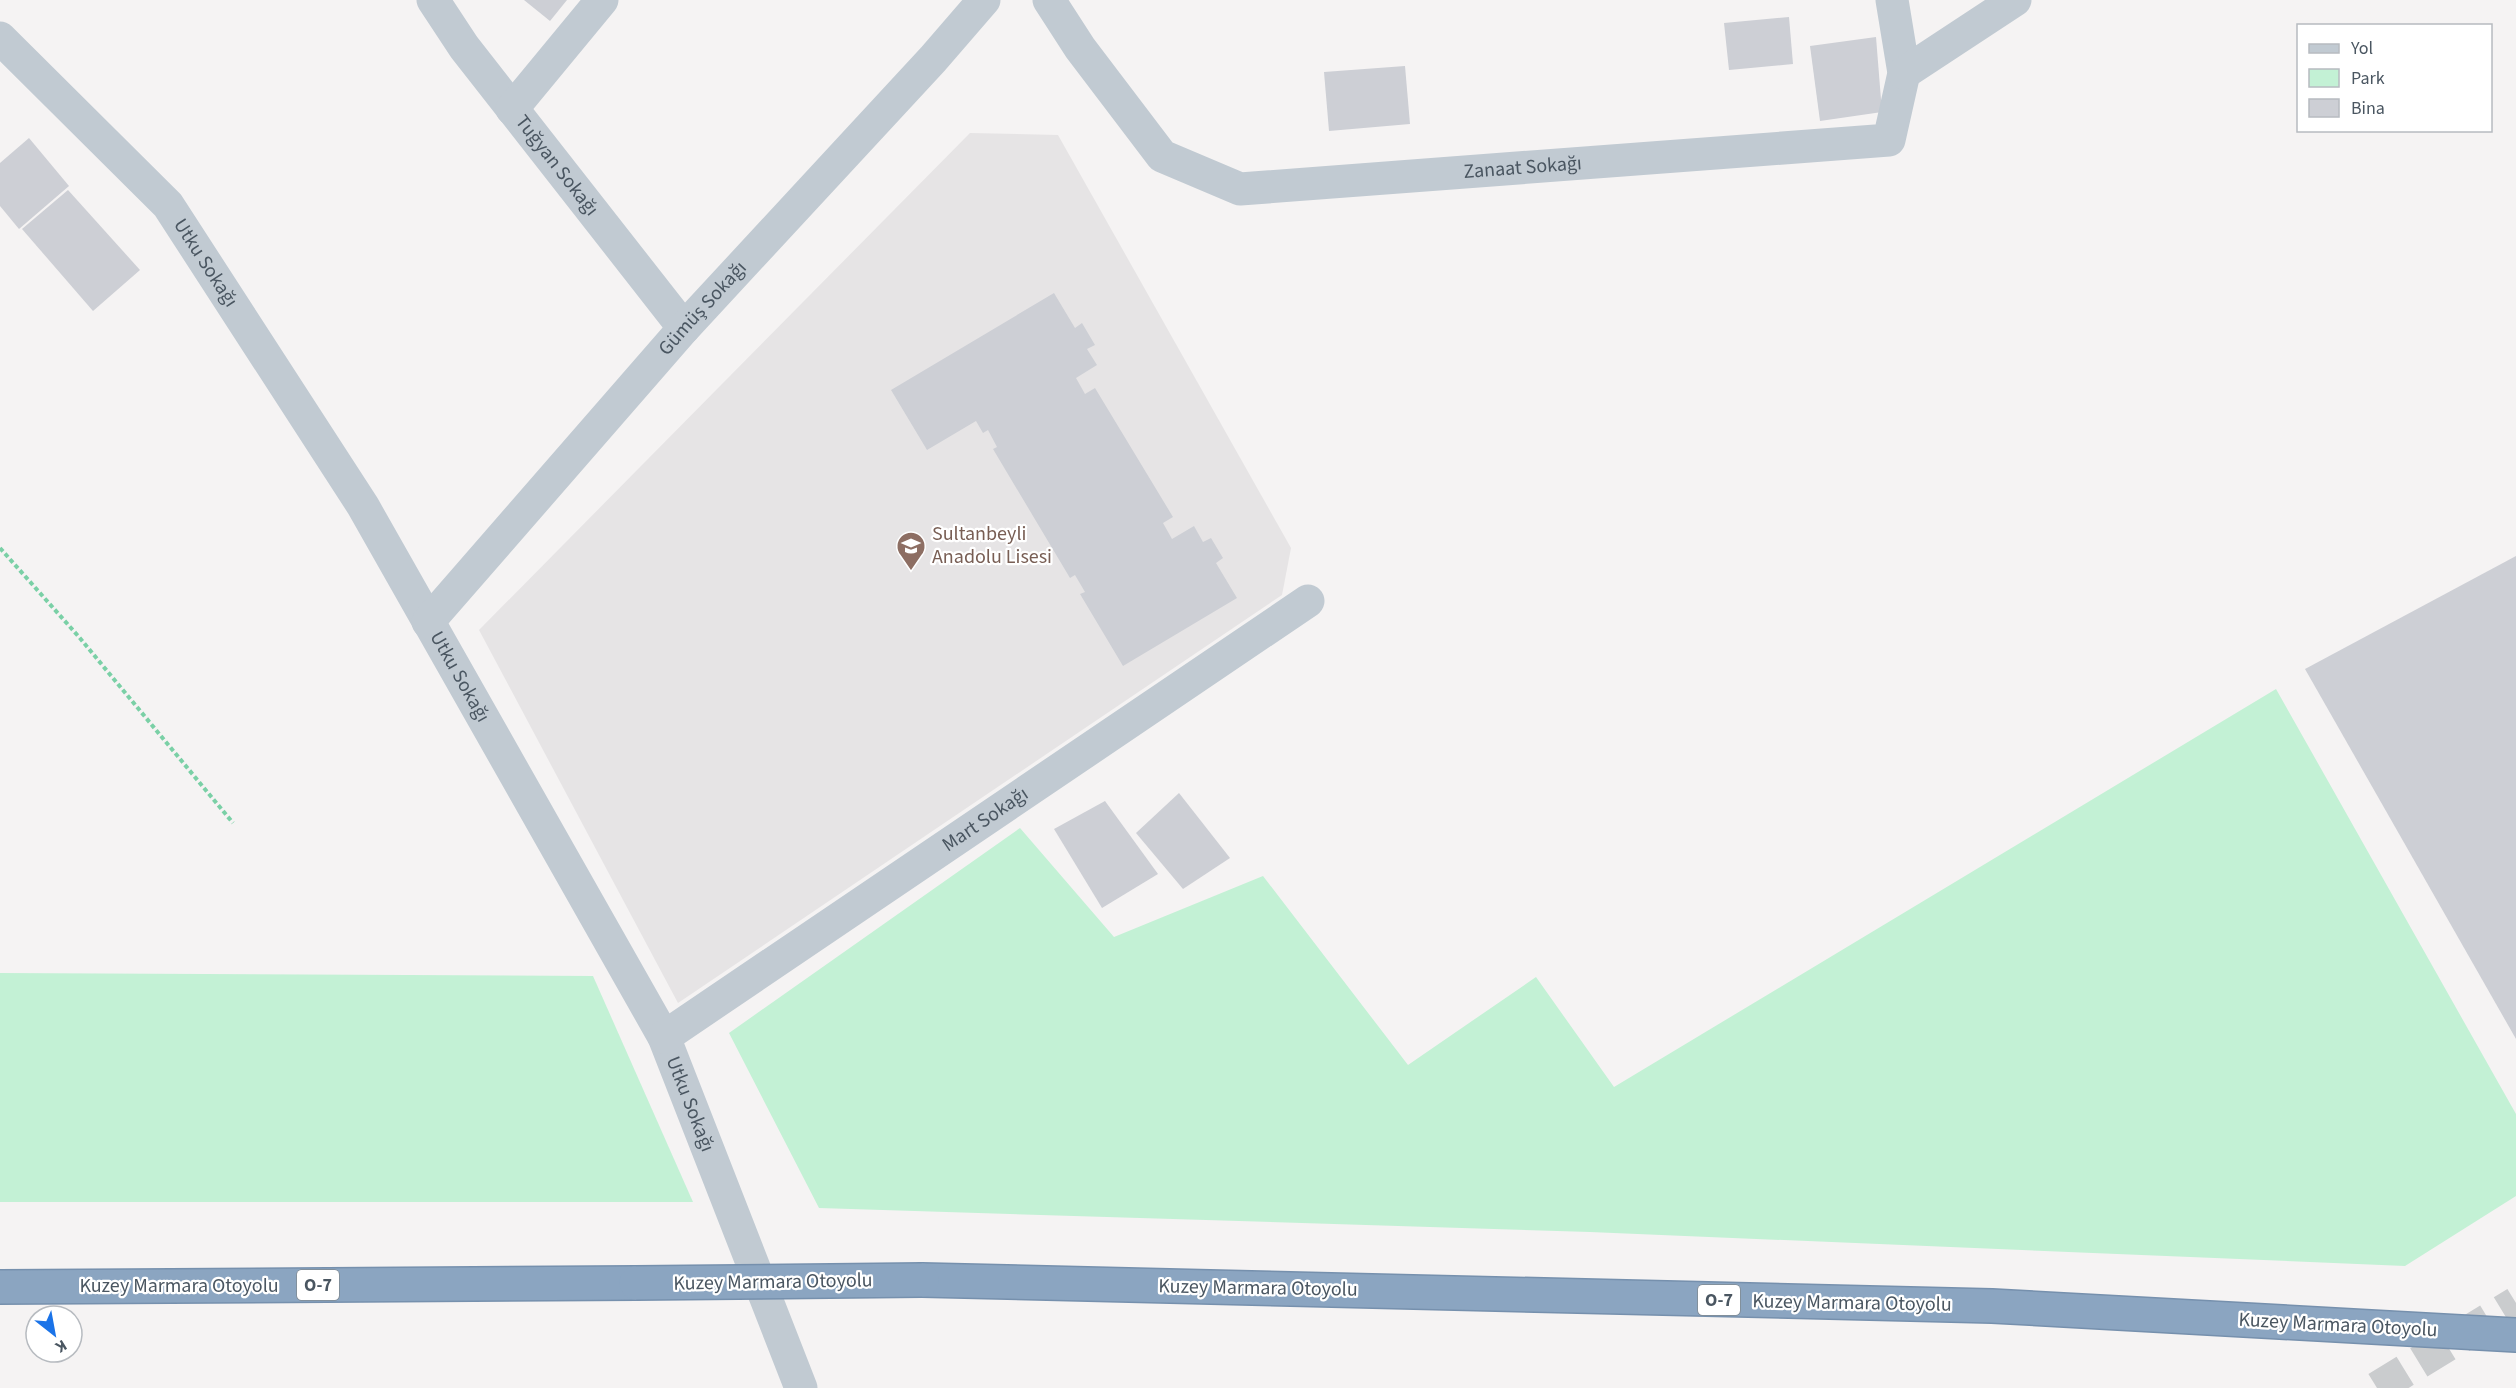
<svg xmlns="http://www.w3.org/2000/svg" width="2516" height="1388" font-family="'Source Sans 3',sans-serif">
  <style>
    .education { fill: #e6e4e5 }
    .green { fill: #c3f1d5 }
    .building { fill: #cdcfd5 }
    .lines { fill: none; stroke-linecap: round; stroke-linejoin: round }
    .secondary-tunnel { stroke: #caccce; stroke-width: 33; stroke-dasharray: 33 16; stroke-linecap: butt }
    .highway-casing { stroke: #7690ad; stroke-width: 36 }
    .path { stroke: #7ad0a6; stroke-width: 4; stroke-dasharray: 4.5 3; stroke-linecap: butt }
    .street { stroke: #c1cad2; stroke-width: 33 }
    .highway { stroke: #8ba5c1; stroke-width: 33 }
    .highway-bridge-casing { stroke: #7690ad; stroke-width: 36; stroke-linecap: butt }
    .highway-bridge { stroke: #8ba5c1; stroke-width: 33 }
    .labels { text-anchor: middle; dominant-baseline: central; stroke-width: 4.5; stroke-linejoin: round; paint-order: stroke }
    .shield { fill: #fff; stroke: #808990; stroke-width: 1.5 }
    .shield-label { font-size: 18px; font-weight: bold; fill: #4a5661 }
    .street-label { font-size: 20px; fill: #4a5661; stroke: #fff }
    .education-label { font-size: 20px; fill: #785e54; stroke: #fff; text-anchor: start }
  </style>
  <rect width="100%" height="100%" fill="#f5f3f3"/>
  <polygon class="education" points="970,133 1058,135 1291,548 1282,595 678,1003 479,630"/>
  <g class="green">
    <polygon points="2276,689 2516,1114 2516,1196 2405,1266 1590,1232 819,1208 729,1033 1020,828 1114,937 1263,876 1408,1065 1536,977 1614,1087"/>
    <polygon points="0,973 593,976 693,1202 0,1202"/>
  </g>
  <g class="building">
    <polygon points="524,0 567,0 550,21"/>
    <polygon points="1789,17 1793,64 1729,70 1724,23"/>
    <polygon points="1876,37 1882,112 1820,121 1810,46"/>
    <polygon points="1405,66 1410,124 1329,131 1324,72"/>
    <polygon points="29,138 69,186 19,229 0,206 0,163"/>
    <polygon points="68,190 140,270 93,311 22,229"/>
    <polygon points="1054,293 1075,328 1082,323 1095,345 1087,349 1097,365 1076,378 1085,394 1095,388 1173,517 1163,523 1172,539 1194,526 1203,542 1211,538 1223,558 1216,563 1237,598 1123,666 1080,594 1085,592 1075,575 1070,578 993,449 997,447 988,430 983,433 976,421 927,450 891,390"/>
    <polygon points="2516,556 2516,1039 2305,669"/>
    <polygon points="1179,793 1230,858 1183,889 1136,833"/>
    <polygon points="1105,801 1158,874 1102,908 1054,829"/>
  </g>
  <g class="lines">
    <polyline class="secondary-tunnel" points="2377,1388 2516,1303"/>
    <g class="highway-casing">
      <g id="highway">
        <polyline points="922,1280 1992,1306 2516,1335"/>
        <polyline points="0,1287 636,1283"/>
      </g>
    </g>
    <polyline class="path" points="0,548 79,637 233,823"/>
    <g class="street">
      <path id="s1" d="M433,0L464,47L684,328"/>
      <path id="s2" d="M1049,0L1080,48L1162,156L1240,189L1889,140L1904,73L1892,0"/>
      <path id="s3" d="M0,38L168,205L363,506L664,1037L801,1388"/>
      <polyline points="1904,73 2015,0"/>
      <polyline points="512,109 602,0"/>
      <path id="s4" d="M428,622L684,328L933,59L984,0"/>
      <path id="s5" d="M664,1037L1308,601"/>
    </g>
    <use href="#highway" class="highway"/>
    <g class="highway-bridge-casing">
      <polyline id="highway-bridge" points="636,1283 922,1280"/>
    </g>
    <use href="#highway-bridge" class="highway-bridge"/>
  </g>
  <defs>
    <g id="school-pin" transform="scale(1.5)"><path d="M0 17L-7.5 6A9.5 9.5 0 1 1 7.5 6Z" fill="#8d6e63" stroke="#fff"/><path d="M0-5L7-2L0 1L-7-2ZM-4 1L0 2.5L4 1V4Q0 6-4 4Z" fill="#fff"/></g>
  </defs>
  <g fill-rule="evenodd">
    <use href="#school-pin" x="911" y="546"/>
  </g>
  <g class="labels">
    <g class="shield">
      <rect x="297" y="1270" width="42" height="30" rx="4.5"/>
      <rect x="1698" y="1285" width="42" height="30" rx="4.5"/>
    </g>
    <g class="shield-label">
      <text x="318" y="1285">O-7</text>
      <text x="1719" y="1300">O-7</text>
    </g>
    <g class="street-label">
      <text stroke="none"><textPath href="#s1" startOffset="207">Tuğyan Sokağı</textPath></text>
      <text stroke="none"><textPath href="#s2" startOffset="561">Zanaat Sokağı</textPath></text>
      <text stroke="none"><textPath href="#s3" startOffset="306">Utku Sokağı</textPath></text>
      <text stroke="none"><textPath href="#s4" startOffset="417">Gümüş Sokağı</textPath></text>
      <text stroke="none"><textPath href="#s3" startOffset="792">Utku Sokağı</textPath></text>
      <text stroke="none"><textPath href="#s5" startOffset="388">Mart Sokağı</textPath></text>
      <text stroke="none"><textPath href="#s3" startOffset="1278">Utku Sokağı</textPath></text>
      <text transform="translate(773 1282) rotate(-1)">Kuzey Marmara Otoyolu</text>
      <text x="179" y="1286">Kuzey Marmara Otoyolu</text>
      <text transform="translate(1258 1288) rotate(1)">Kuzey Marmara Otoyolu</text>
      <text transform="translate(1852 1303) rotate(1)">Kuzey Marmara Otoyolu</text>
      <text transform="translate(2338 1325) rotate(3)">Kuzey Marmara Otoyolu</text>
    </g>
    <g class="education-label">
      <text x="932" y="534">Sultanbeyli<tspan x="932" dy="23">Anadolu Lisesi</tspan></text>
    </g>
  </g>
  <rect x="2297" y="24" width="195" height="108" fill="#ffffff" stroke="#b7bbc0" stroke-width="1.5"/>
  <rect x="2309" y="44" width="30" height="9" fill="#c1cad2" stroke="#b7bbc0" stroke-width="1.5"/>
  <text x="2351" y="54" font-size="18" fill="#4a5661">Yol</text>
  <rect x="2309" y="69" width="30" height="18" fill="#c3f1d5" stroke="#b7bbc0" stroke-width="1.5"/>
  <text x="2351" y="84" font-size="18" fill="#4a5661">Park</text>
  <rect x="2309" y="99" width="30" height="18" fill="#cdcfd5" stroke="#b7bbc0" stroke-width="1.5"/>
  <text x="2351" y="114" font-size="18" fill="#4a5661">Bina</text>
  <g transform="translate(54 1334) rotate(149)"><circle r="28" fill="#ffffff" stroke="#b7bbc0" stroke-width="1.5"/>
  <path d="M0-4.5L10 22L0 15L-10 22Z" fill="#1a73e8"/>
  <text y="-9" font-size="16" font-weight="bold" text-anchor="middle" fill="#4a5661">K</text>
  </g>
</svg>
